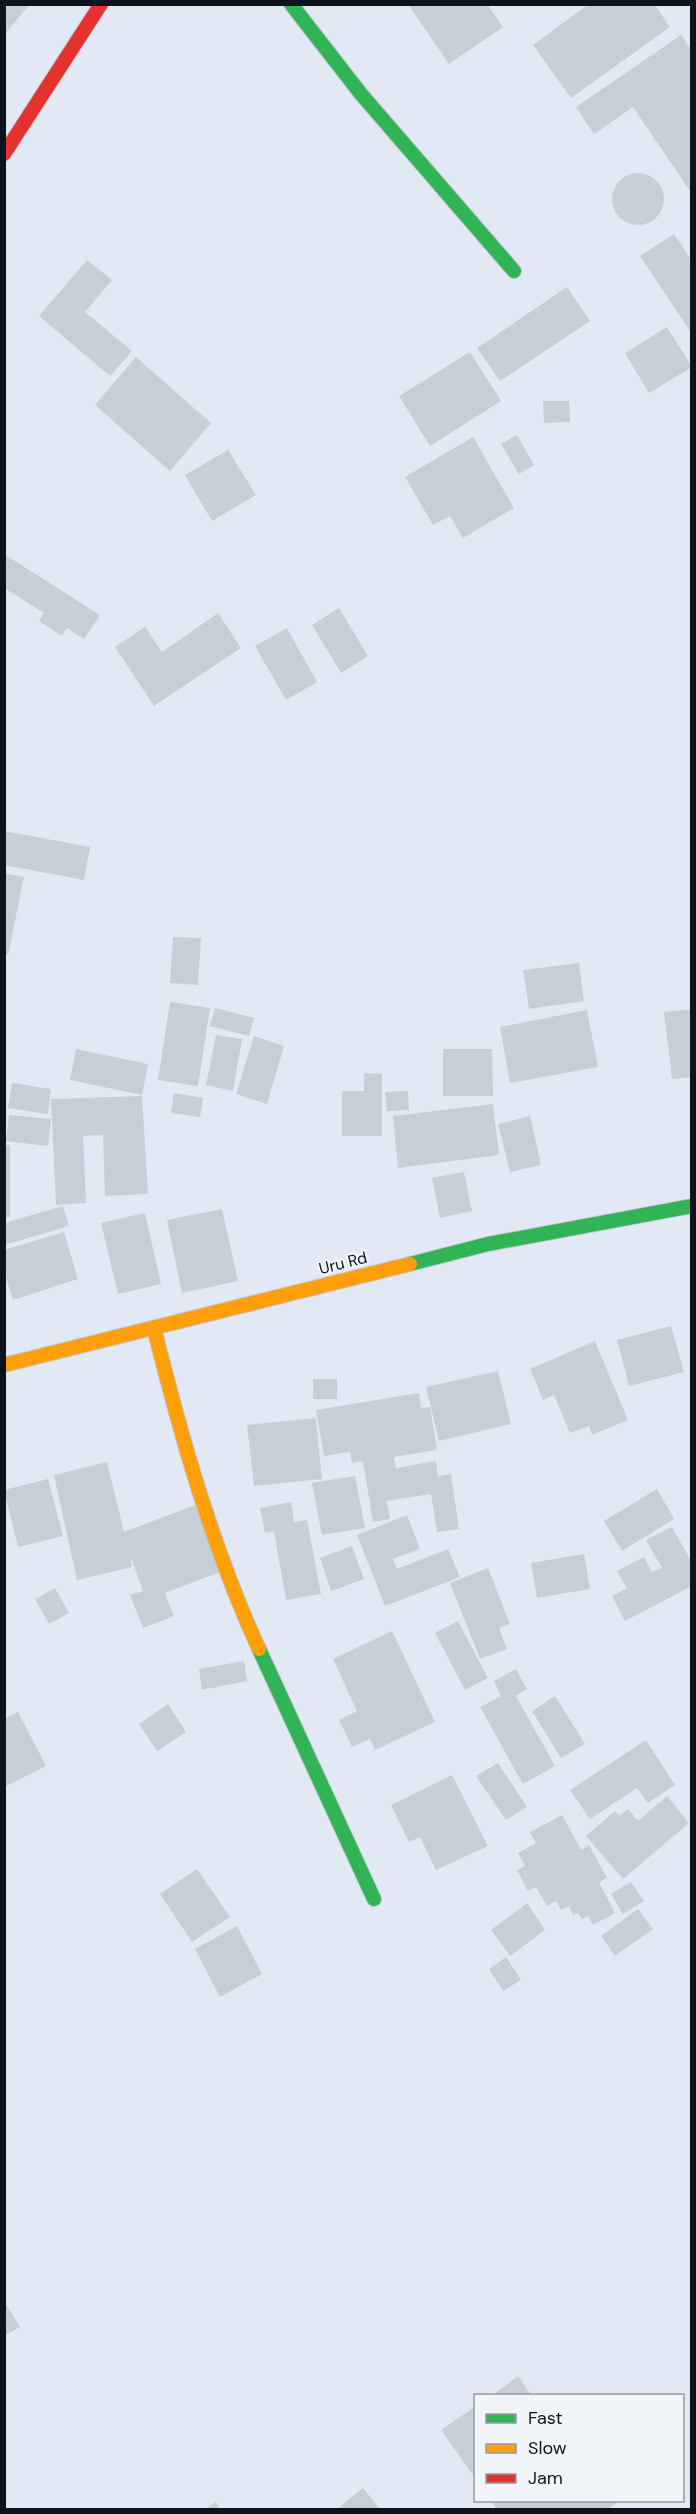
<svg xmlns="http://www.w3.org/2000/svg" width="696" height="2514" font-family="'DM Sans',sans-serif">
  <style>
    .building { fill: #c6cfd8 }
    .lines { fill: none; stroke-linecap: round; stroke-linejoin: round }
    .fast-casing { stroke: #bfc5cf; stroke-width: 16 }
    .slow-casing { stroke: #bfc5cf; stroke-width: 16 }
    .jam-casing { stroke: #bfc5cf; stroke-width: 16 }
    .fast { stroke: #30b455; stroke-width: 14 }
    .slow { stroke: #ff9f0a; stroke-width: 14 }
    .jam { stroke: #e5322d; stroke-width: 14 }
    .labels { text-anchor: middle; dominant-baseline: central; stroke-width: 4.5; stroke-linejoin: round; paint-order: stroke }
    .street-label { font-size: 16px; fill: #0d131c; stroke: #f1f5fa }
  </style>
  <rect width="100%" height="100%" fill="#e2e9f5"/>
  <g class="building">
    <polygon points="4,4 30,4 4,35"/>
    <polygon points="408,4 487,4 503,27 449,64"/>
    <polygon points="589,4 654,4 670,27 571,98 533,45"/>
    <polygon points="681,35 692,51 692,194 633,107 594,134 576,107"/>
    <circle cx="638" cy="199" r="26"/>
    <polygon points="674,234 692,261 690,331 640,256"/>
    <polygon points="87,260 112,280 85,312 132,351 110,376 39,316"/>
    <polygon points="567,287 590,321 500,381 477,348"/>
    <polygon points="667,327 692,367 649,393 625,353"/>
    <polygon points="470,352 501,401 430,446 399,396"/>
    <polygon points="136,357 211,423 170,471 95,405"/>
    <polygon points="543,401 569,401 570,422 544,423"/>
    <polygon points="517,435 534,465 519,474 501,444"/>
    <polygon points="473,437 514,508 463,538 450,516 433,525 405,477"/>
    <polygon points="228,450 256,495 212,521 185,475"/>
    <polygon points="4,554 100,615 84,639 67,628 62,636 39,621 44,613 4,588"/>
    <polygon points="339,608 368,656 341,673 312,625"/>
    <polygon points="218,613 241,648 154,706 115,647 145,627 162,652"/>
    <polygon points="287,628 317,682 286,700 255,646"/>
    <polygon points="4,831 90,847 84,880 4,865"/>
    <polygon points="4,873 24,877 8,955 4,954"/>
    <polygon points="173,937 201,938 198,985 170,983"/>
    <polygon points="579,963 584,1001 529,1009 523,970"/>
    <polygon points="170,1002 210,1008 198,1086 158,1080"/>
    <polygon points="215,1008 254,1018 249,1036 210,1026"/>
    <polygon points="692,1009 692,1077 672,1079 664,1012"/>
    <polygon points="587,1010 598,1067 510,1083 500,1027"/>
    <polygon points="216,1035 242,1039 233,1091 206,1085"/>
    <polygon points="254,1036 284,1046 267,1104 236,1094"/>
    <polygon points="76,1049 148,1064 142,1095 70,1080"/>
    <polygon points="443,1049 492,1049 493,1096 443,1096"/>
    <polygon points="364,1073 382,1074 382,1136 342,1136 342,1091 364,1091"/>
    <polygon points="12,1083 51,1089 48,1114 8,1108"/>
    <polygon points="408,1091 409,1110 387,1111 385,1092"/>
    <polygon points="174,1093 203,1098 200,1117 171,1113"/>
    <polygon points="142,1096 148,1194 105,1196 103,1135 83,1136 86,1203 56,1205 51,1099"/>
    <polygon points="493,1104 499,1155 398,1168 393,1116"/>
    <polygon points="9,1115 51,1119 48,1146 6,1141"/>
    <polygon points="530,1116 541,1165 510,1172 498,1124"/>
    <rect x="4" y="1145" width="6" height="72"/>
    <polygon points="464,1172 472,1211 440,1218 432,1178"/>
    <polygon points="63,1206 69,1226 4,1245 4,1223"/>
    <polygon points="222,1209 238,1281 182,1293 167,1220"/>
    <polygon points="145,1213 161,1284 118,1294 101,1223"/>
    <polygon points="64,1232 78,1279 13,1300 4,1271 4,1250"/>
    <polygon points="671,1326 684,1372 629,1386 617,1340"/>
    <polygon points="595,1341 628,1420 592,1435 589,1426 570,1433 554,1395 543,1400 530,1369"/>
    <polygon points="498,1371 511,1424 439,1441 426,1387"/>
    <rect x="313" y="1379" width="24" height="20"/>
    <polygon points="419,1393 421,1408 430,1407 437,1450 394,1457 396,1468 436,1461 438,1476 451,1474 459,1529 437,1532 431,1494 387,1501 390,1519 373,1522 363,1461 352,1463 350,1452 324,1456 316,1410"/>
    <polygon points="316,1418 322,1479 254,1486 247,1425"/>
    <polygon points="107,1462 124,1532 195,1505 220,1572 165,1593 174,1616 143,1628 130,1595 143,1591 130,1555 132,1567 77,1580 54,1475"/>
    <polygon points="355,1476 365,1528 322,1535 312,1483"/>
    <polygon points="48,1479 63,1536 18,1547 4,1490"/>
    <polygon points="657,1489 674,1519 622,1551 604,1521"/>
    <polygon points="291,1502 294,1522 307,1520 321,1594 286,1600 274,1531 265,1533 260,1508"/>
    <polygon points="407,1515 420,1549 393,1559 397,1569 448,1549 460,1577 385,1606 357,1535"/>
    <polygon points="672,1527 692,1563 692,1586 625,1621 612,1596 627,1588 617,1571 644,1557 652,1572 662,1568 646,1540"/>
    <polygon points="352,1546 364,1579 331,1591 320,1558"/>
    <polygon points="584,1554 590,1589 537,1598 531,1563"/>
    <polygon points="488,1568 510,1624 499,1628 507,1649 480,1659 450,1583"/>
    <polygon points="55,1588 69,1613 49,1624 35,1599"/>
    <polygon points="458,1621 488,1678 465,1690 435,1633"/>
    <polygon points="392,1631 435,1722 375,1750 370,1739 352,1747 339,1720 357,1711 333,1659"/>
    <polygon points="244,1661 247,1681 202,1690 199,1669"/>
    <polygon points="516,1669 527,1689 516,1696 555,1766 523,1784 480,1707 501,1696 494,1681"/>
    <polygon points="555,1696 585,1744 561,1758 532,1711"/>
    <polygon points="168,1704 186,1732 157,1751 139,1724"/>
    <polygon points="18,1712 46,1766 4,1787 4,1719"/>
    <polygon points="646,1740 675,1785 648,1803 637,1788 590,1819 570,1790"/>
    <polygon points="498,1763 527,1807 506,1820 476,1776"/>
    <polygon points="452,1775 488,1846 436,1870 420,1837 409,1842 391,1805"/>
    <polygon points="667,1796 689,1823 623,1879 586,1836 615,1811 619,1816 628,1809 638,1821"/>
    <polygon points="562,1815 581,1850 589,1845 607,1878 599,1882 615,1913 593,1925 588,1916 582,1919 578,1913 573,1915 569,1906 561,1910 556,1901 547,1906 536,1887 528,1891 517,1870 525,1866 518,1853 536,1843 530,1832"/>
    <polygon points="197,1869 230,1917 192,1942 160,1894"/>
    <polygon points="631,1882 644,1901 623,1914 611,1894"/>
    <polygon points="527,1903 545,1930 510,1956 491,1930"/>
    <polygon points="638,1909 653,1929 615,1956 601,1936"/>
    <polygon points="237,1926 262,1974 220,1997 195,1949"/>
    <polygon points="506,1957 521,1980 503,1991 489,1969"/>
    <polygon points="4,2301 20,2327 4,2336"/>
    <polygon points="518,2376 532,2396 491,2396"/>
    <polygon points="476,2406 476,2479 441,2430"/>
    <polygon points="363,2488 381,2510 336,2510"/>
    <polygon points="491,2500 620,2500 607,2510 497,2510"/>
    <polygon points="216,2502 220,2510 204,2510"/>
  </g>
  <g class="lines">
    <g class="fast-casing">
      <g id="fast">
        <polyline points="291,4 361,94 514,271"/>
        <polyline points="410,1264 488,1244 692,1206"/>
        <polyline points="259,1649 374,1899"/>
      </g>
    </g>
    <g class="slow-casing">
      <g id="slow">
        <path d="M154,1328C181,1436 212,1547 259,1649"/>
        <polyline points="4,1365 410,1264"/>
      </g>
    </g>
    <g class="jam-casing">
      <polyline id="jam" points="4,154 101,4"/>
    </g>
    <use href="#fast" class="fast"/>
    <use href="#slow" class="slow"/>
    <use href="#jam" class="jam"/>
  </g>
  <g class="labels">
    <g class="street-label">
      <text transform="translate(343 1263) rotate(-14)">Uru Rd</text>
    </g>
  </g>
  <rect width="696" height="2514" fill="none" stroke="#0d131c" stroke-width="12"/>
  <rect x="474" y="2394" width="210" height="108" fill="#f1f5fa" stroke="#969ba1" stroke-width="1.5"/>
  <rect x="486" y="2414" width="30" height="9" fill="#30b455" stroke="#969ba1" stroke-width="1.5"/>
  <text x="528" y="2424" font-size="18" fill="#0d131c">Fast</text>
  <rect x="486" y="2444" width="30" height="9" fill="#ff9f0a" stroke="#969ba1" stroke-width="1.5"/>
  <text x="528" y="2454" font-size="18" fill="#0d131c">Slow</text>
  <rect x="486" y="2474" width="30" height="9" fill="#e5322d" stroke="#969ba1" stroke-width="1.5"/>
  <text x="528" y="2484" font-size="18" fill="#0d131c">Jam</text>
</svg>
